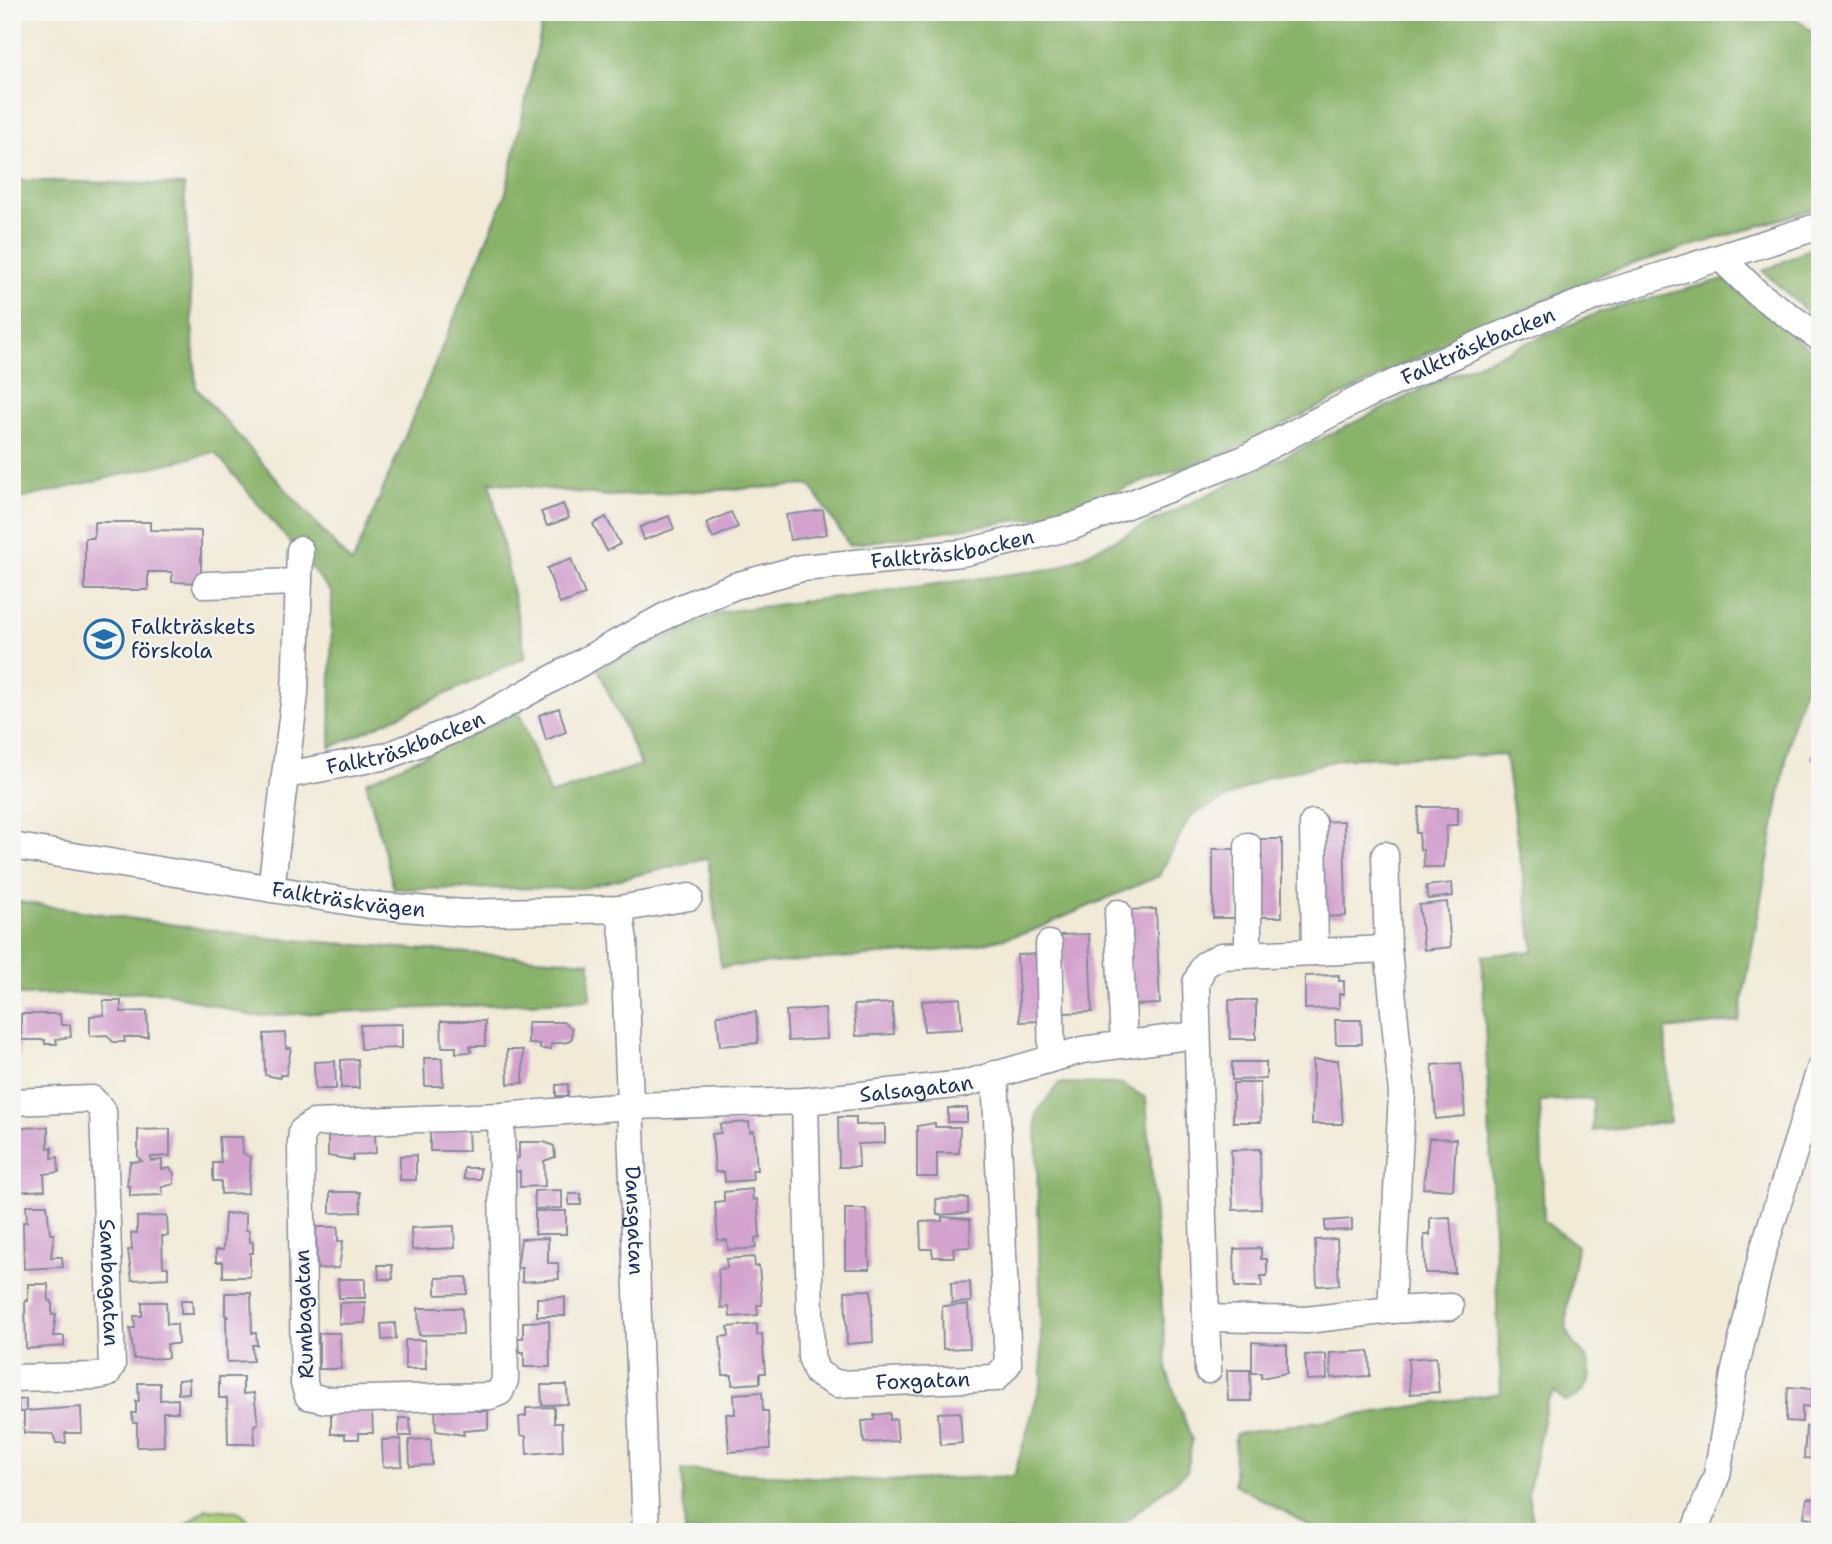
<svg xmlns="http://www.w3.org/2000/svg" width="1832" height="1544" font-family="'Shantell Sans',sans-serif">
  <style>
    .green { fill: #add17a; stroke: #64806c; stroke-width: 2 }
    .forest { fill: #8ab36a; stroke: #527164; stroke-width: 2 }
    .building { fill: #d3a3ce }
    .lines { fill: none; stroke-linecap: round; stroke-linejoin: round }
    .minor-casing { stroke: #868c9a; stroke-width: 29 }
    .minor { stroke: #fff; stroke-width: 26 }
    .labels { text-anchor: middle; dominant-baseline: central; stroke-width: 5; stroke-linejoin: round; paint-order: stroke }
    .street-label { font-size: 21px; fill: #1b2f5e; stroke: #f6f6f2 }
    .poi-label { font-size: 21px; fill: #1b2f5e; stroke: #f6f6f2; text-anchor: start }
  </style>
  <rect width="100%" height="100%" fill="#f6f6f2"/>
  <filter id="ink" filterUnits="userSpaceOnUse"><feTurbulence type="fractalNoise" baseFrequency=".0143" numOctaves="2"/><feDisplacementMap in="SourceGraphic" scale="14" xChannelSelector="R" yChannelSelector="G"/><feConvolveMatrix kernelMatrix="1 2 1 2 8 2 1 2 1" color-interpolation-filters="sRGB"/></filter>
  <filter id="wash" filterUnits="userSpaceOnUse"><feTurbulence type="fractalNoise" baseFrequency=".00686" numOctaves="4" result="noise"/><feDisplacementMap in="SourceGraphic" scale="28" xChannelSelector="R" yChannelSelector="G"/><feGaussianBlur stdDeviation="1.57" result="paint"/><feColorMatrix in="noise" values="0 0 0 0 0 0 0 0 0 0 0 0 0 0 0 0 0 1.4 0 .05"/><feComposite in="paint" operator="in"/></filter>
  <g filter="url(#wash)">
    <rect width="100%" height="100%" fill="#f1ead7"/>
    <polygon class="green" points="206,1509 237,1511 263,1532 177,1532"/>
    <g class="forest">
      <polygon points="545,12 1789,12 1820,39 1820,207 1607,272 1427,353 1229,452 1041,517 849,545 810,485 609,496 490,482 526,657 330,748 332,593 215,452 12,501 12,180 184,185 196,388 352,564 505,196"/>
      <polygon points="1820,244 1820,324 1763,271"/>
      <path d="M1724,279L1820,358V638L1792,727L1739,1021L1665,1030L1670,1122L1593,1131V1099L1540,1101L1544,1221L1577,1246C1574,1272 1565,1302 1567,1328C1568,1344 1581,1347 1587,1360C1596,1378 1583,1399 1565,1401L1555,1392L1547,1402L1528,1494L1535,1532H1475L1469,1524L1416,1521L1349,1532H1321L1234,1484L1235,1434L1501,1393L1482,956L1534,951L1505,755L1345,758L1266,778L1190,816L1159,876L1029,932L959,949L721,967L708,858L583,888L394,889L366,782L519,712L550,795L641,765L598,669L722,612L1058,568L1445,378L1600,312Z"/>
      <polygon points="12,901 266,938 590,962 590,1000 253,1016 164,992 12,995"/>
      <polygon points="1059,1083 1122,1084 1146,1098 1167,1372 1192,1440 1187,1472 1122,1524 1102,1532 685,1532 682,1470 884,1481 1014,1476 1042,1379 1036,1114"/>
    </g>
    <g id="blocks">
      <g class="building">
        <polygon points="563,504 569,518 547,526 541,512"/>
        <polygon points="823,510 827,534 790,540 786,515"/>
        <polygon points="731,512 738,527 713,538 706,523"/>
        <polygon points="669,516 674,529 644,540 640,527"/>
        <polygon points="606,517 620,544 607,551 593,524"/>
        <polygon points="94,522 150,522 150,530 201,531 201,583 172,582 172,572 148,572 148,590 85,590 85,538 94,538"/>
        <polygon points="571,559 585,595 560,604 547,568"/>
        <polygon points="559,708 566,732 546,740 539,715"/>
        <polygon points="1820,733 1820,761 1811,759"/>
        <polygon points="1419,807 1458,807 1458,825 1447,825 1444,867 1424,867 1423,850 1420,850 1419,833 1416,833"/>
        <polygon points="1344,821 1346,916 1319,917 1317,822"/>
        <rect x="1254" y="839" width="28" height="78"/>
        <rect x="1213" y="849" width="23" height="69"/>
        <polygon points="1452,883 1453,896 1428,899 1426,886"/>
        <polygon points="1447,902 1451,947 1424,950 1419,905"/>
        <polygon points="1156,909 1160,1004 1132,1005 1128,910"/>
        <polygon points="1089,934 1092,1012 1064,1013 1061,935"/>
        <polygon points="1040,954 1043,1021 1020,1022 1017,955"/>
        <polygon points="1339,975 1339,981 1344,981 1344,994 1339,994 1339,1008 1305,1009 1305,976"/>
        <polygon points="960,998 962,1029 924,1031 922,1001"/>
        <polygon points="1229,1000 1256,1000 1256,1039 1230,1039"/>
        <polygon points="103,1001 121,1001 121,1012 147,1011 148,1037 124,1037 125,1042 113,1042 107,1035 90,1036 90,1016 104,1015"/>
        <polygon points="892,1003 894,1034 856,1036 854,1005"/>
        <polygon points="825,1008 827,1039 788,1041 786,1011"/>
        <polygon points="756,1012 758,1043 720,1046 717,1015"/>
        <polygon points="21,1014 60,1014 61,1025 70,1025 71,1037 56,1039 57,1044 45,1044 45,1040 21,1040"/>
        <polygon points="1335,1020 1361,1020 1362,1044 1336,1044"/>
        <polygon points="441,1021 485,1021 485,1046 470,1046 471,1052 456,1053 456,1047 442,1047"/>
        <polygon points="528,1022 563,1022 572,1028 572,1038 568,1042 551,1044 551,1049 540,1049 540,1044 528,1044"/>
        <polygon points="402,1024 402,1048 361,1049 360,1025"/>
        <polygon points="12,1029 19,1029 19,1057 12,1058"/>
        <polygon points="285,1033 286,1048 291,1048 286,1075 280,1075 280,1078 265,1075 264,1034"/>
        <polygon points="507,1050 523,1050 523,1083 508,1084"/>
        <polygon points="424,1058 442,1058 443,1086 425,1086"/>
        <polygon points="358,1059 359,1088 341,1088 341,1060"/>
        <polygon points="1313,1060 1338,1060 1343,1124 1312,1124"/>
        <polygon points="335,1061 336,1089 315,1089 314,1062"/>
        <polygon points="1232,1062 1266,1062 1266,1079 1232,1080"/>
        <polygon points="1461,1063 1465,1116 1436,1119 1432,1065"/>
        <polygon points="1233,1083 1260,1083 1261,1122 1233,1122"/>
        <polygon points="568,1084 568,1096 556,1096 556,1085"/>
        <rect x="948" y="1108" width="19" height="14"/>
        <polygon points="838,1117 856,1117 856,1125 885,1124 885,1143 858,1144 859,1167 839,1167"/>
        <polygon points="749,1122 750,1132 754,1131 757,1170 752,1170 753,1180 725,1182 724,1172 715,1172 712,1134 721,1133 720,1124"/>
        <polygon points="935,1123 935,1127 960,1127 959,1153 937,1153 937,1177 917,1177 917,1126"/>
        <polygon points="48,1127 48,1148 52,1147 52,1158 58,1157 59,1172 44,1174 45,1190 14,1192 13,1172 19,1171 17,1142 14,1142 13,1132 18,1132 18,1128"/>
        <polygon points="468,1128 469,1151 430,1151 430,1129"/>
        <polygon points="170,1129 170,1156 151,1157 151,1161 162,1160 162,1169 170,1168 174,1173 174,1184 162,1187 163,1195 130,1196 130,1186 127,1186 130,1162 142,1161 138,1157 138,1130"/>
        <polygon points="366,1132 375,1134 376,1153 353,1156 353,1160 328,1156 328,1133"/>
        <polygon points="219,1137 242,1137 243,1153 251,1158 248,1193 221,1194 221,1181 213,1181 213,1163 221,1163"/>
        <polygon points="1429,1138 1456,1139 1453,1190 1423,1188"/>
        <polygon points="519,1142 544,1142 554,1146 555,1157 544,1161 545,1186 520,1187 520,1171 514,1172 514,1159 519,1158"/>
        <polygon points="1260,1149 1261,1209 1233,1210 1231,1150"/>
        <polygon points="416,1155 416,1180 400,1180 400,1156"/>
        <rect x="464" y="1168" width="16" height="11"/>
        <polygon points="752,1189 753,1200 757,1199 760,1237 755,1238 756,1248 728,1250 727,1240 718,1240 715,1202 724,1201 724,1192"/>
        <polygon points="562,1190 562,1208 535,1209 534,1191"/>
        <polygon points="330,1192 360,1192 361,1212 330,1213"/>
        <rect x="569" y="1194" width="12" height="11"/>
        <polygon points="968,1198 968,1213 937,1215 936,1199"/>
        <polygon points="26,1205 47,1205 50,1234 54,1234 51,1257 62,1257 63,1267 24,1269 23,1222 27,1222"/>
        <polygon points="845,1209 866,1209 870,1269 845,1269"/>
        <rect x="535" y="1211" width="31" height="23"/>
        <polygon points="246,1213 246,1230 249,1230 250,1242 253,1242 253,1253 250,1253 250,1277 223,1277 223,1262 216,1262 216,1250 223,1250 225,1214"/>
        <polygon points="167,1216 168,1236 162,1236 163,1267 168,1267 168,1278 132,1280 128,1250 132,1250 131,1233 137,1233 137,1217"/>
        <polygon points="942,1217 970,1219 971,1247 953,1248 954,1257 933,1257 932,1249 921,1249 920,1222 942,1221"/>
        <polygon points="1450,1217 1455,1273 1425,1273 1424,1235 1430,1235 1430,1218"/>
        <polygon points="1352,1219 1352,1230 1325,1231 1325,1221"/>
        <polygon points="454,1226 455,1248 412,1250 411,1228"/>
        <polygon points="316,1227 338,1227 338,1241 343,1241 339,1268 317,1269"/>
        <polygon points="548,1238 548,1263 558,1263 559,1279 522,1282 522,1268 517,1268 521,1239"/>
        <polygon points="1337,1239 1339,1285 1317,1286 1315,1240"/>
        <polygon points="1261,1248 1261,1259 1267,1259 1267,1276 1261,1276 1262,1287 1235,1287 1234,1249"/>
        <polygon points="754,1257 755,1267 759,1266 762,1305 757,1305 758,1315 730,1317 729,1307 721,1308 718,1269 727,1268 726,1259"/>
        <polygon points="378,1265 392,1265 393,1279 379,1279"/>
        <polygon points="467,1277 467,1294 436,1295 436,1278"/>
        <polygon points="338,1279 365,1279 365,1298 339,1298"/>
        <polygon points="970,1282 971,1302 952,1303 951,1283"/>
        <polygon points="28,1284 48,1284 49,1301 52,1301 52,1315 56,1314 53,1336 64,1336 64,1346 26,1349 25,1301 28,1301"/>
        <polygon points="871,1290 873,1342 847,1344 845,1291"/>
        <polygon points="225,1293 251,1293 252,1333 256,1333 257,1345 252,1345 253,1361 227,1362 226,1317 229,1317 225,1315"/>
        <polygon points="565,1297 565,1316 537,1316 537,1298"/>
        <polygon points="181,1300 192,1300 193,1314 181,1314"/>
        <polygon points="142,1302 166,1302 167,1324 177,1324 178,1344 167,1344 168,1358 134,1359 130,1328 135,1328 134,1316 142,1316"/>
        <polygon points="365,1302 365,1323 339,1324 339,1303"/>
        <polygon points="968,1305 970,1348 943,1349 942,1306"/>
        <polygon points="418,1308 462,1308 463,1334 419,1335"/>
        <polygon points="549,1321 550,1367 524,1367 524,1352 519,1352 518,1338 523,1338 523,1322"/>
        <polygon points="395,1323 396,1339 382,1340 381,1324"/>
        <polygon points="757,1324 757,1335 762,1334 765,1373 760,1373 760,1383 732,1385 732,1375 723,1375 720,1337 729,1336 728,1327"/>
        <polygon points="319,1333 340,1333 341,1369 319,1369"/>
        <polygon points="405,1340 425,1340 426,1369 405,1369"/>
        <polygon points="1252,1342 1287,1345 1287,1373 1261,1378 1261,1373 1252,1373"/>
        <polygon points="1369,1351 1370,1376 1331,1378 1330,1353"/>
        <polygon points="1326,1354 1327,1379 1307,1380 1305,1355"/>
        <polygon points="1436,1357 1439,1392 1410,1394 1408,1359"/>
        <polygon points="1227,1370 1250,1370 1251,1401 1228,1401"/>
        <polygon points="219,1377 243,1377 243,1394 254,1393 258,1424 254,1425 255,1444 228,1444 227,1398 219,1398"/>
        <polygon points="189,1379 189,1393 178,1394 178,1380"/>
        <polygon points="138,1383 160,1383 160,1400 178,1399 178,1412 163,1412 164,1446 137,1447 137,1423 133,1423 132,1413 136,1413 136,1401 139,1401"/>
        <polygon points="541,1385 567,1385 568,1404 542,1405"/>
        <polygon points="1788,1387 1812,1389 1811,1407 1802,1406 1802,1422 1786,1421"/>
        <polygon points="762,1392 763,1411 768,1411 770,1449 729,1452 726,1414 735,1414 734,1394"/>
        <polygon points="26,1399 26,1411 81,1407 82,1433 65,1433 66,1443 56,1443 53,1434 24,1433 24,1412 19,1412 18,1400"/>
        <polygon points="554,1407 554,1423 562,1423 563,1451 527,1454 526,1436 520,1435 519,1417 526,1416 526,1408"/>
        <polygon points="477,1408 477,1411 488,1411 488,1429 463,1431 464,1435 436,1431 435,1409"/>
        <polygon points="372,1411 373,1433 359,1433 359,1439 345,1439 345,1434 331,1434 331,1412"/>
        <polygon points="960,1412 962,1443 940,1445 938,1413"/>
        <polygon points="890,1413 890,1420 896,1419 898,1441 864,1443 862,1421 875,1420 874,1415"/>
        <polygon points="399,1418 410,1418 411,1436 399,1436"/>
        <polygon points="1806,1426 1820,1427 1820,1459 1804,1458"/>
        <polygon points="401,1439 402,1466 383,1467 382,1440"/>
        <polygon points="431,1439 432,1465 410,1466 409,1440"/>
        <polygon points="1807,1498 1820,1499 1820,1519 1804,1517"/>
      </g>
    </g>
  </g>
  <g filter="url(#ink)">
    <use href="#blocks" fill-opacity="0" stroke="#868c9a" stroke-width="2"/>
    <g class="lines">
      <g class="minor-casing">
        <g id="minor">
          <polyline points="1721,258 1757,293 1820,338"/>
          <polyline points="206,585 299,582"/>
          <path id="s1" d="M286,775L387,756L476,721L678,609L735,586L802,568L962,553L1071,527L1244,459L1365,396L1488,340L1597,296L1820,226"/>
          <polyline points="1313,823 1315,952"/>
          <path id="s2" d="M12,846L370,905L463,913L619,909L689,897"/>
          <polyline points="1248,846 1248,954"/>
          <polyline points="1385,855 1388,949"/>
          <polyline points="271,889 295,694 300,550"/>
          <path id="s3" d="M619,909L624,941L646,1532"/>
          <polyline points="1118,913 1124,1045"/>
          <polyline points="1049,944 1052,1058"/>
          <polygon points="1388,949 1402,1093 1391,1310 1306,1320 1206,1318 1196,983 1204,965 1221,956"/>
          <path id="s4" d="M805,1101L811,1357L817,1373L837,1384L996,1378L1008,1364L995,1074"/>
          <path id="s5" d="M12,1102L92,1099L103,1111L112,1365L107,1374L96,1376L12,1378"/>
          <path id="s6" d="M501,1116L505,1380L500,1392L490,1396L326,1400L308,1396L304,1383L301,1143L302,1131L313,1123L501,1116L630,1106L805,1101L964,1084L1082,1050L1196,1035"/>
          <polyline points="1391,1310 1450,1307"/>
          <polyline points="1206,1318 1208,1370"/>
          <polyline points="1694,1532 1717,1475 1734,1374 1762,1254 1820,1069"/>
        </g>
      </g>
      <use href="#minor" class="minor"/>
    </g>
  </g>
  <defs>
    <g id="school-ring" transform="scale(2.0125)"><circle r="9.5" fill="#f6f6f2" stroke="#1f6fb2" stroke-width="1.5"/><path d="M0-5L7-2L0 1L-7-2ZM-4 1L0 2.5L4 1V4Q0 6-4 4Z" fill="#1f6fb2"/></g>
  </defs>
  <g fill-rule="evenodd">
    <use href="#school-ring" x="104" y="639"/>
  </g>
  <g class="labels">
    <g class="street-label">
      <text stroke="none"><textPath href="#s1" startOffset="1279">Falkträskbacken</textPath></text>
      <text stroke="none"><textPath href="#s1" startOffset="712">Falkträskbacken</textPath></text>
      <text stroke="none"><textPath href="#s1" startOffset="124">Falkträskbacken</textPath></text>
      <text stroke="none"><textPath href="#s2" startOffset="341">Falkträskvägen</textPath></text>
      <text stroke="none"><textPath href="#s6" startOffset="1354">Salsagatan</textPath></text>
      <text stroke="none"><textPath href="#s3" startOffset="312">Dansgatan</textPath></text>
      <text stroke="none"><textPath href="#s5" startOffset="268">Sambagatan</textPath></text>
      <text transform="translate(304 1314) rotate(-92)">Rumbagatan</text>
      <text stroke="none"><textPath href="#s4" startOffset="382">Foxgatan</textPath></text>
    </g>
    <g class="poi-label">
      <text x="131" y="627">Falkträskets<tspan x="131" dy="24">förskola</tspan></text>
    </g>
  </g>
  <rect width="1832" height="1544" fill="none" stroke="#f6f6f2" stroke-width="42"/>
</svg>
